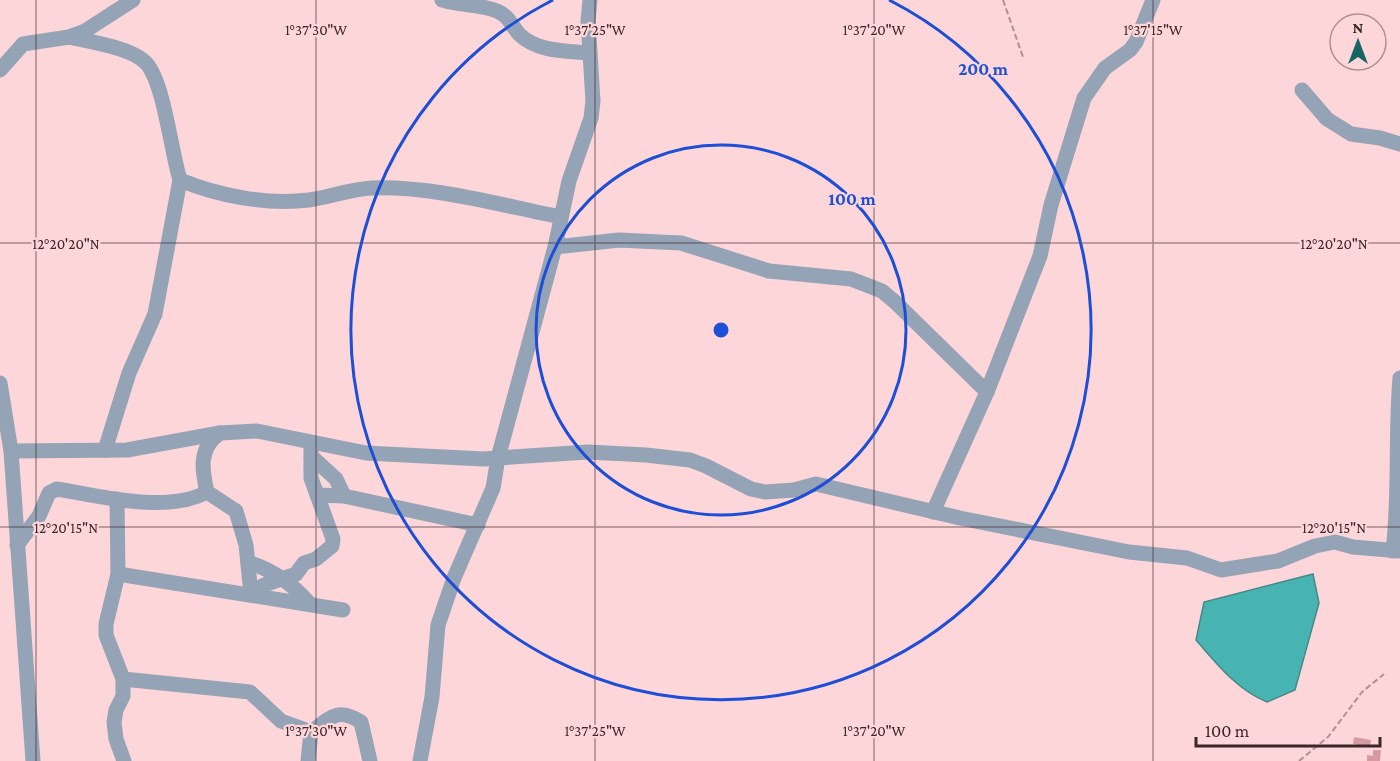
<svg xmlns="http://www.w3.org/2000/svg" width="1400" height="761" font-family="'Crimson Pro',serif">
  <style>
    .water { fill: #48b4b2; stroke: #458989; stroke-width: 1.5 }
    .building { fill: #d59ba0 }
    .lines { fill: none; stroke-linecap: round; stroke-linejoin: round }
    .path { stroke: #b09093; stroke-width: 2; stroke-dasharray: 6 3; stroke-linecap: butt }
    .street { stroke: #94a3b5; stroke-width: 15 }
    .ticks { fill: none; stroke: #3d2628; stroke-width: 1.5; stroke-opacity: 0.45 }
    .ring { fill: none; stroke: #1d4ed8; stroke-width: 3 }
    .ticks-label { font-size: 15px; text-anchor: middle; fill: #3d2628; stroke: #fcd6d9; stroke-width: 4.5; stroke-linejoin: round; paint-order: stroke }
    .centre { fill: #1d4ed8; stroke: #fcd6d9; stroke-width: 3 }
    .ring-label { font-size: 18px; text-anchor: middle; font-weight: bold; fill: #1d4ed8; stroke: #fcd6d9; stroke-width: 4.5; stroke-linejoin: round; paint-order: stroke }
  </style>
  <rect width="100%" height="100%" fill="#fcd6d9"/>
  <path class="water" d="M1313,574L1319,603L1295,690L1267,702C1237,690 1217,664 1196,640L1204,602Z"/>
  <g class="building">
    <polygon points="1354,737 1371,740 1370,747 1353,744"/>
    <polygon points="1373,750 1381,750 1380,761 1367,761 1367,755 1373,756"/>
  </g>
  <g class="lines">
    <g class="path">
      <polyline points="1003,0 1023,57"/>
      <polyline points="1299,761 1328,737 1362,692 1384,674"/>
    </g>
    <g class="street">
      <path d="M442,0C460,6 480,4 497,11C509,16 511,25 519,34C537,52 566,51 590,53"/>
      <path d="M69,37C90,42 134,48 147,64C164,84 171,151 180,180C219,196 266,205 309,200C330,197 351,189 372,188C435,186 499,205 561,217"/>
      <polyline points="0,70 23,44 69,37 85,31 133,0"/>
      <polyline points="1302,90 1327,119 1351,134 1380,138 1400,144"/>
      <polyline points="555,247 619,240 681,243 769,271 851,279 882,291 895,302 987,392"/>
      <polyline points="0,383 11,451 33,761"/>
      <path d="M220,433C198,448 202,470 207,492L236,511L246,545L251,594L264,585L296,574L304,563L316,559L332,546L333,539L311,478V443"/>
      <polyline points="105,450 129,373 155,314 180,180"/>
      <polyline points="11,451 127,450 220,433 257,431 366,453 483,459 588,452 646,455 690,460 706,466 751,489 765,492 794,490 816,484 960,518 1129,552 1187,558 1221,570 1278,561 1315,546 1335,542 1353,547 1400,551"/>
      <polyline points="311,456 336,479 344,496"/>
      <polyline points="317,495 344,496 478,525"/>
      <polyline points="117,499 118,574 106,624 106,635 123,679 123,696 116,710 114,722 116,739 124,761"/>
      <polyline points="933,512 987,392 1040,256 1051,205 1084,98 1105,68 1130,50 1136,42 1153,0"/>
      <path d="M17,545L39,516L49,493L57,489C100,496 167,514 207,492"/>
      <path d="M1393,551C1400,493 1395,436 1400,378"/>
      <path d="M248,562C275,571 291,583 310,604"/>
      <polyline points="118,574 343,610"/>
      <polyline points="123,679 250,692 281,721 311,732"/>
      <path d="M308,761L311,732C331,717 338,707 361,722L370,761"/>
      <polyline points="420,761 432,697 438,625 454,578 493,488 498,458 555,247 569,181 591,118 593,101 588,21 590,0"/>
    </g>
  </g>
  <path class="ticks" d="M36,0V761M316,0V761M595,0V761M874,0V761M1153,0V761M0,243H1400M0,527H1400"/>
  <g class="ring">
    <circle cx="721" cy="330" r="185"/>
    <path d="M889 0A370 370 0 1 1 553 0"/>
  </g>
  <g class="ticks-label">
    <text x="316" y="35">1°37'30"W</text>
    <text x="595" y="35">1°37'25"W</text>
    <text x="874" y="35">1°37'20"W</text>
    <text x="1153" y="35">1°37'15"W</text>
    <text x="66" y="249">12°20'20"N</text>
    <text x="1334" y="249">12°20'20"N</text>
    <text x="66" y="533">12°20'15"N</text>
    <text x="1334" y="533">12°20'15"N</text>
    <text x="316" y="736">1°37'30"W</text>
    <text x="595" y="736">1°37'25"W</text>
    <text x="874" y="736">1°37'20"W</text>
  </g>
  <circle cx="721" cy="330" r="9" class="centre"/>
  <g class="ring-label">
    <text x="983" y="75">200 m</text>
    <text x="852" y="205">100 m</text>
  </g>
  <g transform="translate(1358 42)"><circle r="28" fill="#fcd6d9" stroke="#b09092" stroke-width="1.5"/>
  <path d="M0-4.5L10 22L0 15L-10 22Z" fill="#166463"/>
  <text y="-9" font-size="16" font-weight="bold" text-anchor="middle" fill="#3d2628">N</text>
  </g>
  <path d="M1196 737v9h184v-9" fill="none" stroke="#3d2628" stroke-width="3"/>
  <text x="1205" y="737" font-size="18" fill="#3d2628" stroke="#fcd6d9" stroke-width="4.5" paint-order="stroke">100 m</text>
</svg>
